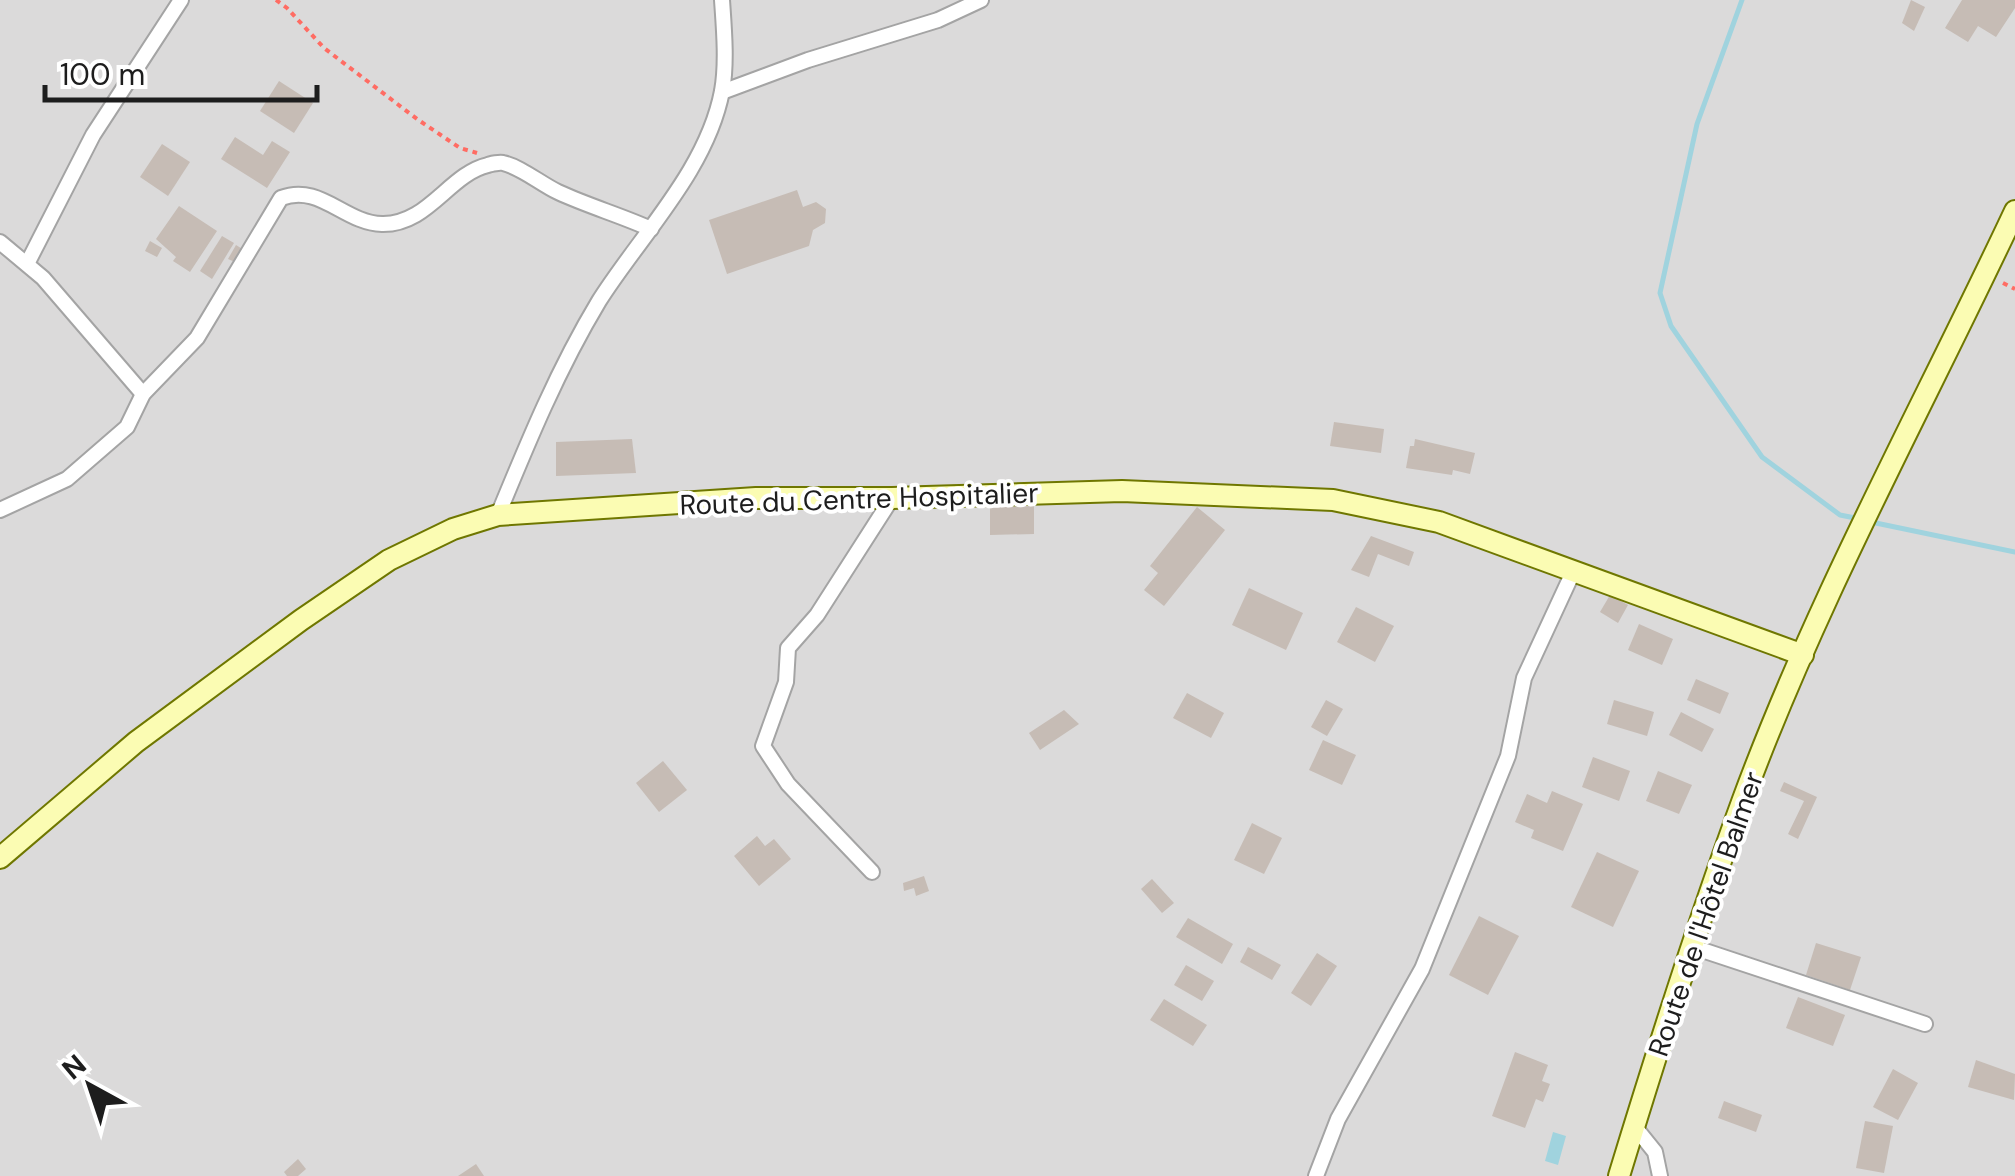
<svg xmlns="http://www.w3.org/2000/svg" width="2015" height="1176" font-family="'DM Sans',sans-serif">
  <style>
    .residential { fill: #dbdada }
    .water { fill: #a0d3de }
    .lines { fill: none; stroke-linecap: round; stroke-linejoin: round }
    .stream { stroke: #a0d3de; stroke-width: 5 }
    .building { fill: #c6bcb5 }
    .street-casing { stroke: #a4a4a4; stroke-width: 18 }
    .secondary-casing { stroke: #6f7700; stroke-width: 24 }
    .path { stroke: #ff6c63; stroke-width: 4; stroke-dasharray: 5 5; stroke-linecap: butt }
    .street { stroke: #fff; stroke-width: 14 }
    .secondary { stroke: #fbfcb3; stroke-width: 20 }
    .labels { text-anchor: middle; dominant-baseline: central; stroke-width: 8; stroke-linejoin: round; paint-order: stroke }
    .street-label { font-size: 28px; fill: #1d1d1d; stroke: #fff }
  </style>
  <rect width="100%" height="100%" fill="#efeae2"/>
  <rect class="residential" x="0" y="0" width="2015" height="1176"/>
  <polygon class="water" points="1553,1132 1566,1136 1558,1165 1545,1161"/>
  <g class="lines">
    <g class="stream">
      <polyline points="1742,0 1697,124 1660,293 1671,326 1762,457 1840,515 1860,519"/>
      <polyline points="1871,522 2015,552"/>
    </g>
  </g>
  <g class="building">
    <polygon points="1911,0 1925,7 1914,31 1902,23"/>
    <polygon points="1962,0 2015,0 2015,8 1996,37 1978,26 1968,42 1945,28"/>
    <polygon points="279,81 313,103 294,133 260,111"/>
    <polygon points="235,137 263,155 272,141 290,152 267,188 221,159"/>
    <polygon points="162,144 190,162 168,196 140,177"/>
    <polygon points="797,190 803,207 816,202 826,209 825,223 813,230 809,246 727,274 709,220"/>
    <polygon points="179,206 217,231 190,272 173,261 176,257 156,239"/>
    <polygon points="222,236 234,243 212,279 200,271"/>
    <polygon points="150,241 162,248 157,257 145,251"/>
    <polygon points="236,245 244,250 237,263 228,259"/>
    <polygon points="1334,422 1384,429 1381,453 1330,446"/>
    <polygon points="632,439 636,473 556,476 556,442"/>
    <polygon points="1415,439 1475,453 1470,474 1453,470 1452,475 1406,468 1410,446 1414,446"/>
    <polygon points="1034,506 1034,534 990,535 990,507"/>
    <polygon points="1197,507 1225,530 1164,606 1144,590 1158,573 1150,566"/>
    <polygon points="1371,536 1414,552 1409,566 1378,554 1369,577 1351,570"/>
    <polygon points="1249,588 1303,613 1286,650 1232,625"/>
    <polygon points="1610,595 1628,605 1618,623 1600,612"/>
    <polygon points="1356,607 1394,626 1375,662 1337,642"/>
    <polygon points="1639,624 1673,639 1662,665 1628,650"/>
    <polygon points="1696,679 1729,693 1720,714 1687,700"/>
    <polygon points="1187,693 1224,713 1211,738 1173,718"/>
    <polygon points="1326,700 1343,709 1327,736 1311,727"/>
    <polygon points="1614,700 1654,712 1647,736 1607,724"/>
    <polygon points="1064,710 1079,724 1040,750 1029,733"/>
    <polygon points="1681,712 1714,729 1702,752 1669,735"/>
    <polygon points="1323,740 1356,755 1342,785 1309,770"/>
    <polygon points="1593,757 1630,771 1619,801 1582,787"/>
    <polygon points="663,761 687,790 659,812 636,783"/>
    <polygon points="1658,771 1692,785 1679,814 1646,801"/>
    <polygon points="1784,782 1817,797 1798,839 1788,834 1804,801 1780,791"/>
    <polygon points="1552,791 1583,804 1563,851 1531,838 1534,830 1515,822 1527,794 1547,803"/>
    <polygon points="1252,823 1282,838 1264,874 1234,860"/>
    <polygon points="757,836 765,846 774,839 791,859 759,886 734,856"/>
    <polygon points="1597,852 1639,871 1613,927 1571,907"/>
    <polygon points="924,876 929,891 916,896 914,888 904,891 903,883"/>
    <polygon points="1152,879 1174,903 1162,913 1141,889"/>
    <polygon points="1479,916 1519,936 1488,995 1449,975"/>
    <polygon points="1188,918 1233,944 1222,964 1176,937"/>
    <polygon points="1816,943 1861,957 1850,990 1806,975"/>
    <polygon points="1248,947 1281,965 1272,980 1240,962"/>
    <polygon points="1317,953 1337,966 1311,1006 1291,993"/>
    <polygon points="1186,965 1214,981 1202,1001 1174,985"/>
    <polygon points="1798,997 1845,1015 1833,1046 1786,1028"/>
    <polygon points="1164,999 1207,1025 1193,1046 1150,1020"/>
    <polygon points="1515,1052 1548,1065 1542,1081 1550,1084 1543,1102 1536,1099 1525,1128 1492,1116"/>
    <polygon points="1976,1060 2015,1074 2014,1100 1968,1087"/>
    <polygon points="1893,1069 1918,1083 1898,1120 1873,1107"/>
    <polygon points="1724,1101 1762,1115 1756,1132 1718,1118"/>
    <polygon points="1865,1121 1893,1126 1884,1173 1856,1168"/>
    <polygon points="298,1159 306,1169 298,1176 287,1176 284,1172"/>
    <polygon points="476,1164 484,1176 458,1176"/>
  </g>
  <g class="lines">
    <g class="street-casing">
      <g id="street">
        <polyline points="722,92 808,60 938,20 981,0"/>
        <polyline points="0,242 43,278 143,394"/>
        <polyline points="28,262 93,135 181,0"/>
        <path d="M0,510L67,479L127,427L143,394L197,338L281,198C320,183 344,223 382,224C428,225 449,174 488,165C490,164 501,162 503,163C521,167 541,184 558,192C588,206 620,215 651,229"/>
        <path d="M498,515C528,442 558,369 599,301C640,236 707,170 722,91C727,63 724,29 722,0"/>
        <polyline points="872,872 788,784 763,746 786,682 788,648 817,615 892,498"/>
        <polyline points="1693,947 1925,1024"/>
        <polyline points="1634,1126 1655,1152 1660,1176"/>
        <polyline points="1316,1176 1338,1119 1422,969 1508,756 1524,678 1574,570"/>
      </g>
    </g>
    <g class="secondary-casing">
      <g id="secondary">
        <polyline points="0,858 136,742 301,620 389,560 453,529 498,515 756,498 892,498 1122,491 1333,500 1439,522 1803,655"/>
        <path d="M1619,1176C1657,1051 1697,925 1742,802C1817,598 1923,407 2015,211"/>
      </g>
    </g>
    <g class="path">
      <polyline points="276,0 287,8 324,48 417,119 460,148 477,153"/>
      <polyline points="2003,283 2015,289"/>
    </g>
    <use href="#street" class="street"/>
    <use href="#secondary" class="secondary"/>
  </g>
  <g class="labels">
    <g class="street-label">
      <text transform="translate(859 499) rotate(-2)">Route du Centre Hospitalier</text>
      <text transform="translate(1706 914) rotate(-71)">Route de l'Hôtel Balmer</text>
    </g>
  </g>
  <g transform="translate(90 1086) rotate(320)" stroke="#ffffff" stroke-width="8" paint-order="stroke">
  <path d="M0-8L18 38L0 25L-18 38Z" fill="#1d1d1d"/>
  <text y="-15" font-size="28" font-weight="bold" text-anchor="middle" fill="#1d1d1d">N</text>
  </g>
  <path d="M45 85v15h272v-15" fill="none" stroke="#1d1d1d" stroke-width="5"/>
  <text x="60" y="85" font-size="30" fill="#1d1d1d" stroke="#ffffff" stroke-width="8" paint-order="stroke">100 m</text>
</svg>
